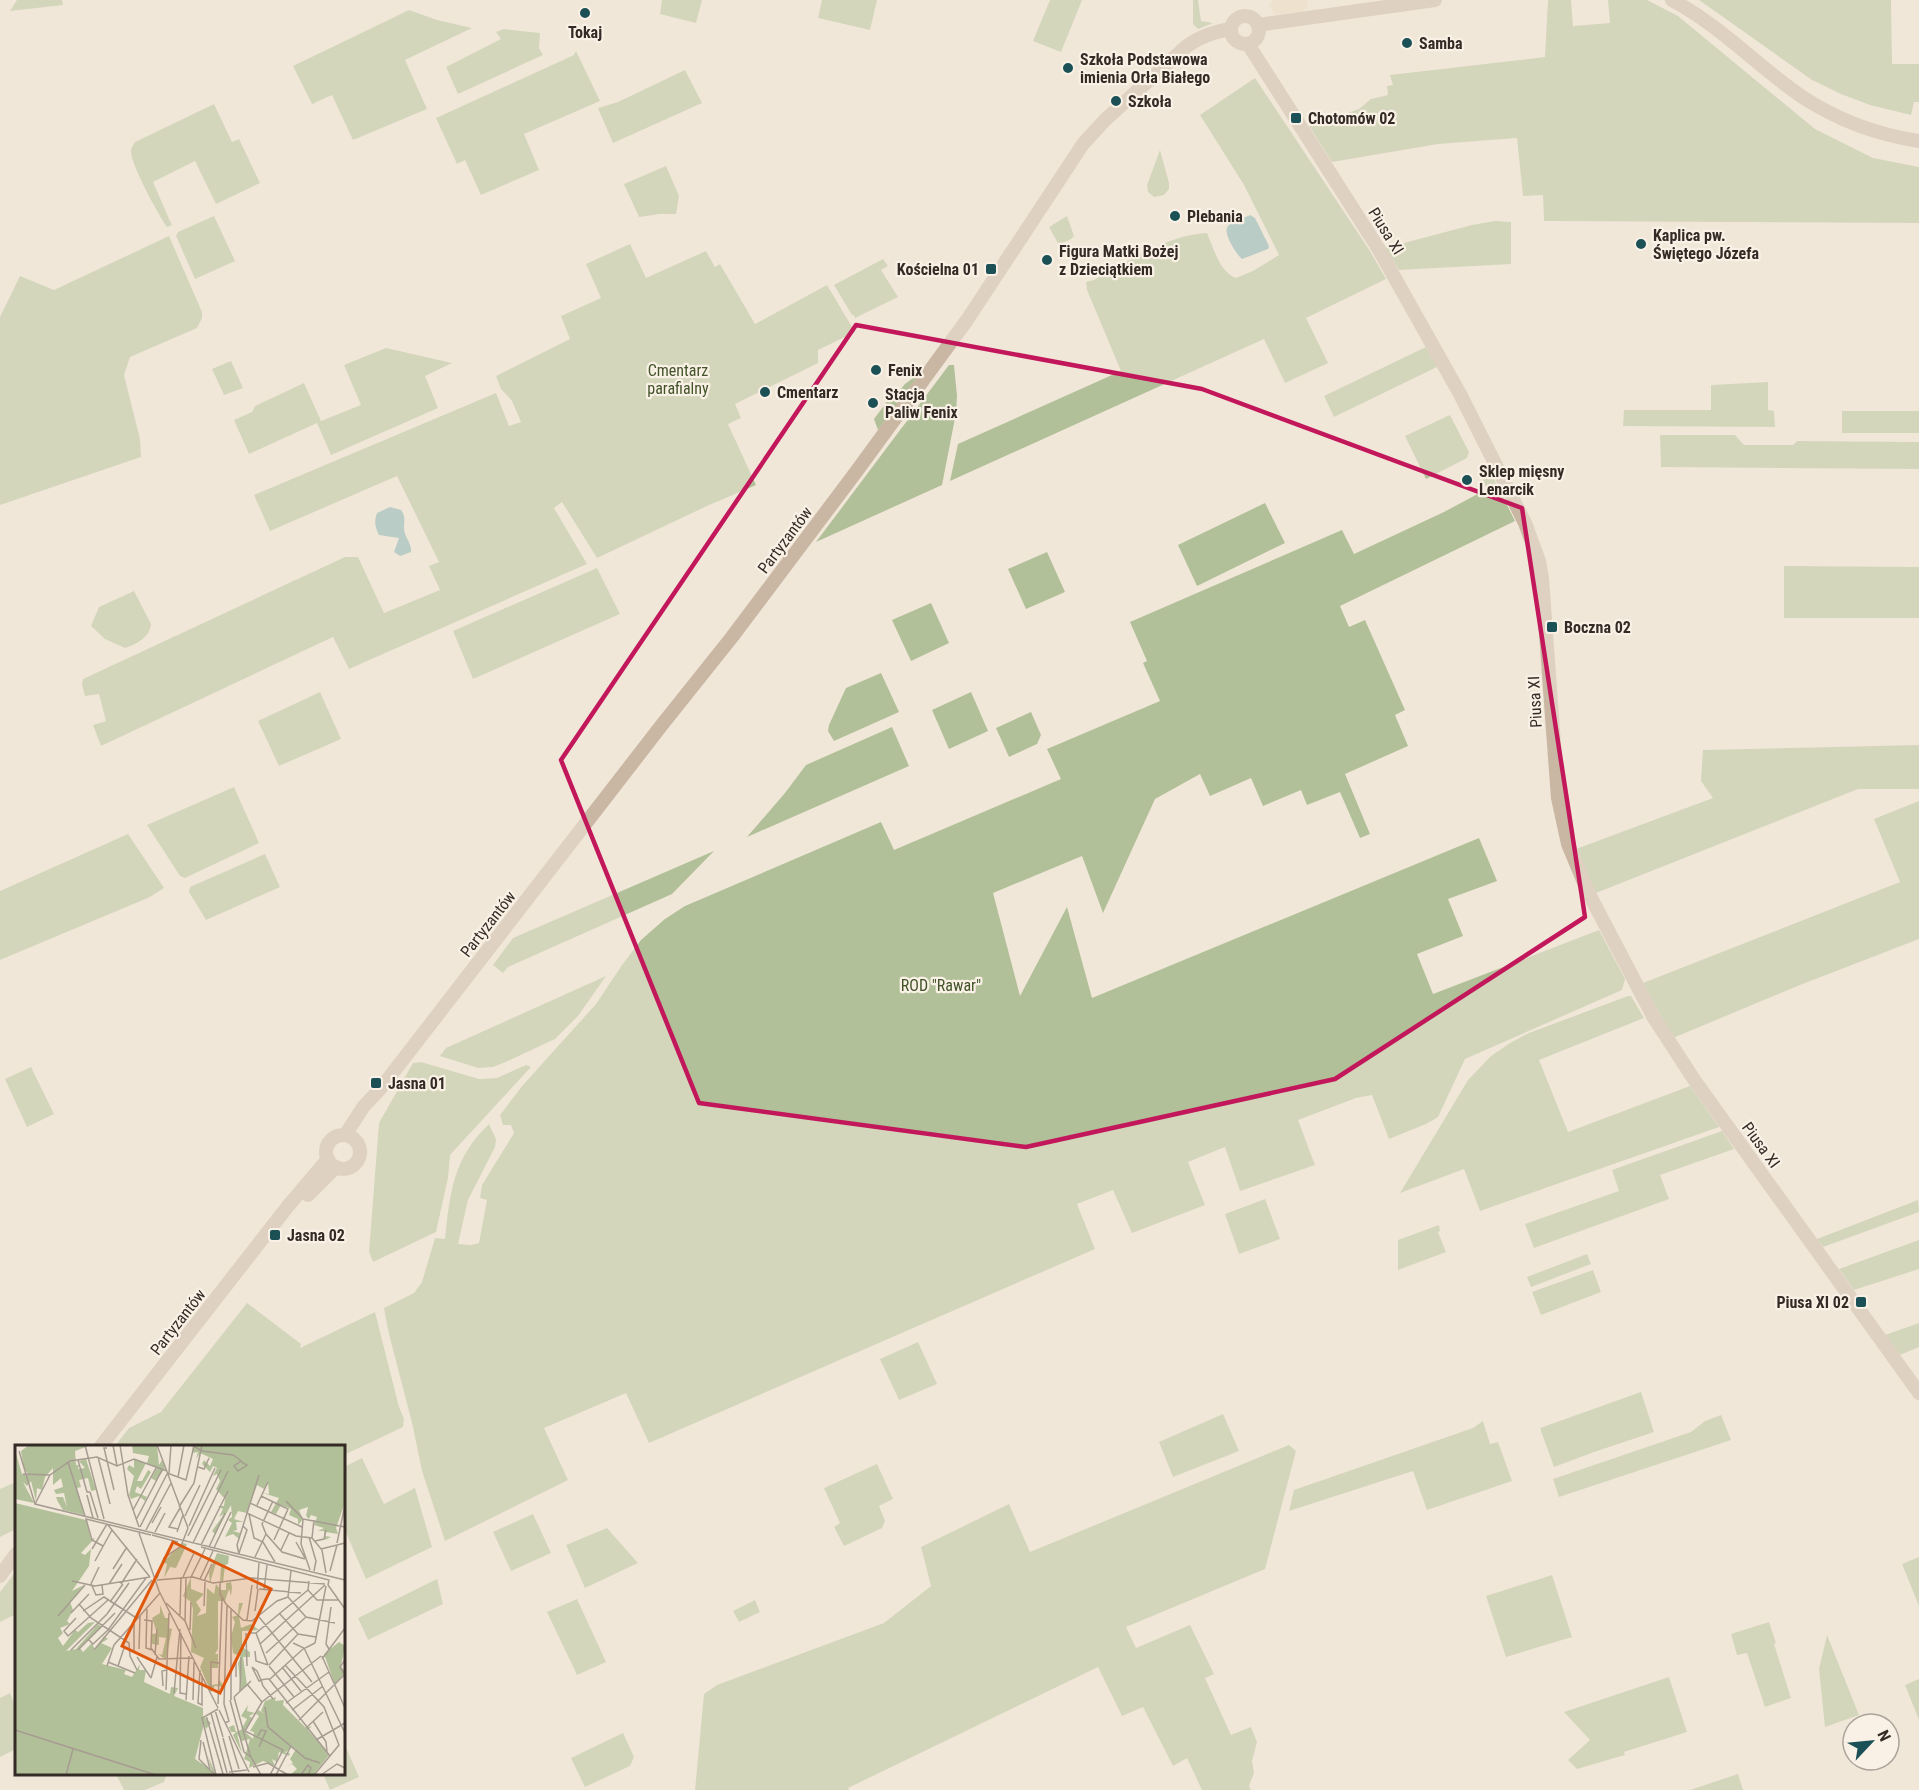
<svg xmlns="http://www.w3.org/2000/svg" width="1919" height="1790" font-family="'Roboto Condensed',sans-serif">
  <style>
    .green { fill: #b1c098 }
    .plaza { fill: #ead9bf }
    .water { fill: #77aaaf }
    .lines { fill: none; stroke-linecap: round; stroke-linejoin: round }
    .minor { stroke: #c9b7a4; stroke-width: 14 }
    .marked { fill: none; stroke: #c2185b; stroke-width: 4.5; stroke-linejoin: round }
    .poi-dot { fill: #1b5056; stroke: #f9f1e5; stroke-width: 2 }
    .labels { text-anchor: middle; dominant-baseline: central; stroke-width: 4.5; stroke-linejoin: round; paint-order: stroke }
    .poi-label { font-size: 16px; font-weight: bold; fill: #352b26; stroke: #f9f1e5; text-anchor: start }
    .street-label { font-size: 16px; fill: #352b26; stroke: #f9f1e5 }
    .park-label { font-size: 16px; fill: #42532a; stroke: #f9f1e5 }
    .inset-road { fill: none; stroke: #a69c91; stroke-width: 1.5 }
    .view { fill: #df570d; fill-opacity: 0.15; stroke: #df570d; stroke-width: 3 }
    .inset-edge { fill: none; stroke: #352b26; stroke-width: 3 }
  </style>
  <rect width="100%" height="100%" fill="#f1e7d8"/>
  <g class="green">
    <polygon points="17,0 62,0 63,5 10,11"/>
    <polygon points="662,0 702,0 696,23 660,14"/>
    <polygon points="822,0 877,0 870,30 818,18"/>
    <polygon points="1050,0 1082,0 1061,52 1033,41"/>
    <polygon points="1193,0 1198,0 1201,21 1213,23 1198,29 1193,24"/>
    <polygon points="1548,0 1571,0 1573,26 1610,23 1608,0 1647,0 1678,16 1815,129 1873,158 1919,167 1919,223 1544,221 1543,195 1523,196 1517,138 1438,144 1332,162 1309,126 1359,109 1371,99 1388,95 1387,86 1393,85 1390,75 1545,57"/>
    <polygon points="1699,0 1891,0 1892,64 1919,64 1919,102 1914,102 1911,115 1870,105 1841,94 1812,80"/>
    <polygon points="409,10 437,20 472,28 405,60 427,109 353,140 332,95 312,104 293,66"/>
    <polygon points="504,29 540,33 539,48 543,55 458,94 446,67 501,39 496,32"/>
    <polygon points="576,51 600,101 524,134 539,170 481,195 465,160 457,164 436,118 574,55"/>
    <polygon points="685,70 702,103 613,143 598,108 618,102"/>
    <path d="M1255,78L1370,251L1386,279L1306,318L1328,363L1285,383L1264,339L950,481L958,444L1121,371L1087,290L1086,282L1094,280C1127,262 1170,234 1207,233C1214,249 1219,271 1236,278L1253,271L1279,255L1244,185L1200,115Z"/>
    <path d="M214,104L232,142L239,139L260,183L216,204L195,161L153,182L170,221L172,225L167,227C159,216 130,163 131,151C131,148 133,145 135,142Z"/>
    <polygon points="1160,150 1169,183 1169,189 1164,195 1154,197 1148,192 1147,185"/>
    <polygon points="666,166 679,196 676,214 660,214 639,217 624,184"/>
    <polygon points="214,216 235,261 195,279 176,236 178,232"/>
    <polygon points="1067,216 1074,236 1071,239 1059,245 1049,227"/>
    <polygon points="1495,221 1511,222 1511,264 1399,270 1385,248 1472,225"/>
    <polygon points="169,236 202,312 202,318 197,328 130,357 124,375 140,439 141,457 0,505 0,317 20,276 54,290"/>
    <polygon points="630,244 646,278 706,251 715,267 720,264 755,324 827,285 855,332 818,350 818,363 735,404 741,418 728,424 756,485 707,506 597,558 562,502 554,508 587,564 349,669 333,637 101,746 93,725 106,721 99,694 85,696 82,685 83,679 345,557 358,557 384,613 440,590 429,566 439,562 397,476 270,531 254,495 496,393 509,426 521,422 512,401 501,389 496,376 570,339 561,316 601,298 586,264"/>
    <polygon points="883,259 888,266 881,270 898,297 855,318 854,315 852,315 834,285"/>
    <polygon points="1426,347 1437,367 1334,417 1324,396"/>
    <polygon points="386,348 452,363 425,376 438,408 331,455 317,423 249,454 234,420 252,412 255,406 304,383 321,421 361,405 344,365"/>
    <polygon points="231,361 243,388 224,395 212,369"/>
    <polygon points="949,365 954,365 957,396 956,413 942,485 816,542"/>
    <polygon points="916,376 918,377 878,430 874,419 889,399 896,395 905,384"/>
    <polygon points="1768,382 1768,410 1774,411 1775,427 1623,426 1624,410 1711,410 1711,385"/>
    <rect x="1842" y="411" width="77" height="22"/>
    <polygon points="1450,415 1469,452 1467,458 1426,479 1405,436"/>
    <polygon points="1660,435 1735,435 1744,445 1793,445 1797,441 1919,442 1919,469 1661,467"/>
    <path d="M1488,467L1515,521L1340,606L1349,627L1365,620L1405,710L1395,715L1408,746L1345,774L1370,834L1360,838L1340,792L1307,805L1301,790L1263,806L1251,778L1210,796L1200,774L1155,799L1103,913L1082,856L993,893L1020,996L1067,907L1092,998L1479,838L1497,881L1448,899L1463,936L1417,954L1433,994L1599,930L1625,979L1622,990L1465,1059L1438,1117L1426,1124L1389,1139L1372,1095L1356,1098L1298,1120L1315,1165L1240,1191L1225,1147L1188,1162L1205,1205L1132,1233L1113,1190L1077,1204L1095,1249L649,1443L626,1393L544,1428L568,1480L445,1541L422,1471L413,1427L388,1330L384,1308L414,1293L422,1282L435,1238L445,1239C450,1192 453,1158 489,1124L496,1139L495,1147L468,1200L458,1244L471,1245L479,1243L487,1200L480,1198L482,1185L514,1133L511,1125H503L500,1115L523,1085L596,1004L622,965L641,940L665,919L685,906L881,822L894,850L1061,779L1047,749L1160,701L1143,663L1147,661L1130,622L1342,530L1354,554L1444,512L1487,489L1479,471Z"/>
    <polygon points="1265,503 1285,543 1197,586 1178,545"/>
    <polygon points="1047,552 1065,592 1026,609 1008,569"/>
    <polygon points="1784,566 1919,567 1919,618 1784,618"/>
    <polygon points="597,568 620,614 473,679 453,631"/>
    <path d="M134,591L151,624C150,637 137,644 125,648L105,639L91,626L99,607Z"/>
    <polygon points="931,603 949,643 911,661 892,620"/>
    <polygon points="881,673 899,712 834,741 828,731 829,725 846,688"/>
    <polygon points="320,692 341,739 279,766 258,721"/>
    <polygon points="971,692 988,731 949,749 932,710"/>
    <polygon points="1031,712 1041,735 1037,744 1009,757 996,728"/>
    <polygon points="892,727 909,766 747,837 785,793 806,765"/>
    <polygon points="1919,745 1919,789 1858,789 1596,893 1576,849 1713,798 1701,781 1703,750"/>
    <polygon points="234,787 259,843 185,878 180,876 147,825"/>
    <polygon points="1919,801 1919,939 1800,985 1673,1038 1643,983 1900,882 1874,819"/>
    <polygon points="128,834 164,888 150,897 0,960 0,891"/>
    <polygon points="714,851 672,894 508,967 503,973 493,965 513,938"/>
    <polygon points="265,854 280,887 206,920 189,892 190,887"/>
    <polygon points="606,976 578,1016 555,1039 508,1061 493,1067 478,1068 440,1056 446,1048"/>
    <polygon points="1628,996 1631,996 1644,1018 1539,1060 1568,1132 1690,1086 1719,1127 1480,1211 1464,1169 1400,1193 1468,1080 1491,1056 1510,1043 1529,1033"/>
    <polygon points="421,1062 479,1079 497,1078 526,1065 531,1067 450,1155 448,1178 436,1232 373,1262 369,1252 379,1123 413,1063"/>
    <polygon points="31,1067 54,1114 27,1127 5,1079"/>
    <polygon points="1722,1131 1734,1149 1660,1175 1669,1199 1534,1248 1525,1224 1619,1191 1612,1170"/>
    <polygon points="1265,1199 1280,1239 1239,1254 1225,1214"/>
    <polygon points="1918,1200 1919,1212 1823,1247 1817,1239"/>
    <polygon points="1439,1225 1440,1231 1438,1232 1446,1252 1398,1270 1398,1240"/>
    <polygon points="1919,1240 1919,1269 1854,1290 1839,1269"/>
    <polygon points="1587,1254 1591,1264 1531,1287 1527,1277"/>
    <polygon points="1593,1270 1601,1292 1541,1315 1532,1292"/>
    <polygon points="247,1303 301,1344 300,1348 375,1312 399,1407 404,1419 403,1427 344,1455 344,1446 115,1446 129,1428 161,1412"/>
    <polygon points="1919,1323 1919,1347 1900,1355 1885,1335"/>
    <polygon points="918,1342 937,1384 899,1400 880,1359"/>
    <polygon points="1641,1392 1654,1432 1594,1452 1554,1467 1540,1428"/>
    <polygon points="1223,1414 1239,1451 1173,1477 1159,1442"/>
    <polygon points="1721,1415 1731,1440 1559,1497 1553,1479 1691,1432 1705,1421"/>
    <polygon points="1483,1421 1490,1444 1498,1442 1512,1481 1427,1510 1413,1471 1289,1511 1294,1490 1473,1428"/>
    <polygon points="1289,1445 1296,1451 1265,1569 1126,1627 1136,1648 1190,1625 1214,1674 1205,1678 1231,1735 1251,1727 1257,1742 1252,1761 1254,1773 1249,1786 1251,1790 1202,1790 1187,1758 1173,1766 1143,1707 1122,1716 1098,1667 848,1788 849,1790 695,1790 704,1694 717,1685 884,1623 931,1586 921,1547 1009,1504 1030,1552"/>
    <polygon points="362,1458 384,1504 415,1488 432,1547 366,1579 344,1528 344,1467"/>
    <polygon points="877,1464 893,1499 879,1506 885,1521 882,1528 844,1546 834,1527 840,1523 824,1488"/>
    <polygon points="16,1482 16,1529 0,1537 0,1489"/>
    <polygon points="533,1514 551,1553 511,1571 493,1532"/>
    <polygon points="607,1528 638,1563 585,1588 566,1545"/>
    <polygon points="1919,1557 1919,1606 1902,1564"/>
    <polygon points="16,1571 16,1614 0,1622 0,1592"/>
    <polygon points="1552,1575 1572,1637 1506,1657 1486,1596"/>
    <polygon points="437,1579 443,1604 368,1640 358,1618"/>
    <polygon points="577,1599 606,1662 577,1675 547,1612"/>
    <polygon points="755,1600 760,1612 739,1622 733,1611"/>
    <polygon points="1769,1622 1776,1643 1774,1644 1791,1698 1765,1707 1747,1653 1737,1655 1731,1634"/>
    <polygon points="1827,1635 1859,1715 1825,1727 1819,1669"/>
    <polygon points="1669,1677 1687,1732 1624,1752 1625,1755 1577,1769 1568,1760 1590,1740 1564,1712"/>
    <polygon points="1919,1679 1919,1720 1905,1685"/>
    <polygon points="10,1693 16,1708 16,1749 0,1757 0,1698"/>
    <polygon points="623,1733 634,1757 630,1766 585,1787 571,1758"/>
    <polygon points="344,1743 359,1777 330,1790 323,1774 344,1774"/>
    <polygon points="116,1774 167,1774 164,1782 145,1790 124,1790"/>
    <polygon points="1738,1774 1743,1790 1690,1790"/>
  </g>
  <polygon class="plaza" points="1273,0 1308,0 1307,7 1302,12 1275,15 1269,5"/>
  <g class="water">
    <path d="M1250,215L1255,218L1269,246L1268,249L1242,259C1237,255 1222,233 1228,226C1232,221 1244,218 1250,215Z"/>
    <path d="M390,507L401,510C406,517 404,520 404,528C404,537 412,543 411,552L400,556L394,552L399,538L379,535C375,528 374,521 377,513Z"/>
  </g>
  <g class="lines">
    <g class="minor">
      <path d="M1672,0C1721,26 1758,67 1804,98C1838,120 1879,135 1919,141"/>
      <circle cx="1245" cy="30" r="14"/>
      <polyline points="1258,25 1435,0"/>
      <polyline points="1248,44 1378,248 1460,394 1525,523 1539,561 1542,578 1555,758 1558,798 1568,844 1588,892 1654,1018 1695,1081 1919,1393"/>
      <path d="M345,1135L364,1106L381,1088L661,726L732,637L856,472L967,320L1083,144L1105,120L1187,46C1201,36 1214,32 1231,29"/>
      <circle cx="343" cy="1152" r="17"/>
      <polyline points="308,1195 336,1167"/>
      <polyline points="101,1446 288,1206 328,1159"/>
      <polyline points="0,1576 16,1554"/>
    </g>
  </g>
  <path d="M0 0H1919V1790H0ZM856,325L1202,389L1522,508L1585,917L1335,1079L1026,1147L699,1103L561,760Z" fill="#f1e7d8" fill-opacity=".55" fill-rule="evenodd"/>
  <path class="marked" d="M856,325L1202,389L1522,508L1585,917L1335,1079L1026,1147L699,1103L561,760Z"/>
  <g class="poi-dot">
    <circle cx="585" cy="13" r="6"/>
    <circle cx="1407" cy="43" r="6"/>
    <circle cx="1068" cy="68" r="6"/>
    <circle cx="1116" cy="101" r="6"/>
    <rect x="1290" y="112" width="12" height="12" rx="3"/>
    <circle cx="1175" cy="216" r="6"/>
    <circle cx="1641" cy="244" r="6"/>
    <circle cx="1047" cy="260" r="6"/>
    <rect x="985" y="263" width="12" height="12" rx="3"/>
    <circle cx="876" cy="370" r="6"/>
    <circle cx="765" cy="392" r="6"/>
    <circle cx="873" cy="403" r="6"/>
    <circle cx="1467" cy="480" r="6"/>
    <rect x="1546" y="621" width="12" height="12" rx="3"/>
    <rect x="370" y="1077" width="12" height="12" rx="3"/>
    <rect x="269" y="1229" width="12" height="12" rx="3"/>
    <rect x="1855" y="1296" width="12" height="12" rx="3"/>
  </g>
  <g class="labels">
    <g class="poi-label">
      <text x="585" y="32" text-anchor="middle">Tokaj</text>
      <text x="1419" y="43">Samba</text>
      <text x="1080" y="59">Szkoła Podstawowa<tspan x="1080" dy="18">imienia Orła Białego</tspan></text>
      <text x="1128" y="101">Szkoła</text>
      <text x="1308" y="118">Chotomów 02</text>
      <text x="1187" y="216">Plebania</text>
      <text x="1653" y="235">Kaplica pw.<tspan x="1653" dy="18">Świętego Józefa</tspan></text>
      <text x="1059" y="251">Figura Matki Bożej<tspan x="1059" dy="18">z Dzieciątkiem</tspan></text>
      <text x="979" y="269" text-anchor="end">Kościelna 01</text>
      <text x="888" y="370">Fenix</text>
      <text x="777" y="392">Cmentarz</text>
      <text x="885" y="394">Stacja<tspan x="885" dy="18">Paliw Fenix</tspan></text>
      <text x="1479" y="471">Sklep mięsny<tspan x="1479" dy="18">Lenarcik</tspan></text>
      <text x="1564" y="627">Boczna 02</text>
      <text x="388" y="1083">Jasna 01</text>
      <text x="287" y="1235">Jasna 02</text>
      <text x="1849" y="1302" text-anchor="end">Piusa XI 02</text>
    </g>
    <g class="street-label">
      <text transform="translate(1386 231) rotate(58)">Piusa XI</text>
      <text transform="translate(785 540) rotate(-53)">Partyzantów</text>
      <text transform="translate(1535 702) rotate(-93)">Piusa XI</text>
      <text transform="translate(488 924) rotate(-52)">Partyzantów</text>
      <text transform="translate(1761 1145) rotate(54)">Piusa XI</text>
      <text transform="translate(178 1322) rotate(-52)">Partyzantów</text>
    </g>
    <g class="park-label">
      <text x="678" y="370">Cmentarz<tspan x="678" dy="18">parafialny</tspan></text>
      <text x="941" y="985">ROD "Rawar"</text>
    </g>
  </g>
  <g transform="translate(15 1445)">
    <rect width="330" height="330" fill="#f1e7d8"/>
    <path d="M14,0H76L60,6L61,20H64L63,24L70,23L64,16L71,14L81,45L76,46L73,33L64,35L66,42L62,43L69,70L48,65L43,57L41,52H48L52,62L49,48L41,49L39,45L48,42L46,33L38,40V23L30,32L27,45L22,43L21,56L16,36L12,41L8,37L19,58L0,54V5L7,29L14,30L9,24L6,6ZM117,0H142L144,20L147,15L150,23L141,36L136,33L142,23L132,18L134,11L118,8ZM178,0H330V58L321,83L323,89L311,87L310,91L316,92L310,95L309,86H303L309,83L299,80L302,72L296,70L294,74L291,71L293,62L284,65L288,74L283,80V74L274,70L276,64L266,60L261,69L256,67L264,53L248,48L254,49L253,37L249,44L242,40L232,68L223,66L219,74L229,77H221L222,85L218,86L225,88L224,94L218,89L210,92L217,78L213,75L217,72L216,60L197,95L200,89L197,86L210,68L204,72L208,64L203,61H209L210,54L201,44L205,36L202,29L198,31L202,23L198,21L195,27L187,19L189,15L195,21L198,14L185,8L181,14L183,7L177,8ZM119,14L131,18L122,36H127L133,25L136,27L126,44L122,41L120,47L132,52L130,56L124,51L116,54L114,50L119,31L112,24L114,20L119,23ZM0,58L71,75L76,94L80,93L66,108L70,110L76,104L74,121L57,146L69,140L55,157L58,165L52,176L55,179L45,183L48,188L43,193L48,201L60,185L63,187L73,178L80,177L51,206L61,204L83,179L87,182L65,203L68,207L77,198L80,205L89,191L93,194L86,198L97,203L87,219L111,225L109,229L117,232L125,219L124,225H131L129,237L155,249L156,242L163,243L159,251L188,263V271L196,278L191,284L189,279L180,314L192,322L190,327L192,322L197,327L193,311L201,330H0ZM168,98L172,99L161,123L155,122L149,133L152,119L148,117ZM202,108L214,111L213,119L210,120L208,138H205L206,121L201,118L195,138L194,128ZM176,132V144L189,149L181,157L186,165L182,171L191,168L192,143L199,149L201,139L206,145H211V138L216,137L217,142L216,151L214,144L210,156H203V204L200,209H203V223H196V240L204,239V234L209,242L200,241L196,247L185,222L189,213L176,207L178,164L176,157L168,151ZM224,158H228L224,171L226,183L236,179L244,185L227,186V202L235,207V212H228L232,240L226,245L223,218L226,212L218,208L216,192L220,177L217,172L223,170ZM145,160L150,173H154V183L157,184L151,215L143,209L147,210L151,193L144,192V200L137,199V189L142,188L137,173L145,168ZM324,197L330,201L326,221L330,227L320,240L309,209ZM261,252L260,256L269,255L268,260L291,283L297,281L293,285L314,310L298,330H275L282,324L277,319L272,321L278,318L275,314L281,304L276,302L270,308H275L274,311L264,307L262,317L257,314L260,321L248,316L234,323L235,317L229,314L235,294L227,296L222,289L227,308L218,290L221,287H216L214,282L219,280L221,287L226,285L232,274L226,271L233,260L232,266L240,268L234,271L237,273L230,287L238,294L239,287L235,286L244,271L241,269L243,265L250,269L246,266L250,256Z" fill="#b1c098"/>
    <path class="inset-road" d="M70,0L89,74M98,0L102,21M105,0L113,50L124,82M142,0L173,83L166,101L149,113L142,133M177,0L187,6L218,10L224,14L228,18L232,20L223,26L219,21L226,16M92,3H89L99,45M4,6L20,59L330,135M83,12L95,59M63,15L72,47H75M53,17L70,71M183,22L189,24L194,13M152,28L171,35L179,1M154,28L156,0M8,29L35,30M163,32L169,0M75,47L83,73M72,50L78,73M246,51L273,64L259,95M258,56L247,79L251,89L267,107L290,114M271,56L288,74M235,58L287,82M20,59L35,30L55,16L82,12L102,21L119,14L152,26M242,60L253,37M164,62L179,38L187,0M118,65L141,23M232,68L281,91L297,93L307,105L311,128M234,69L239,93L248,97L260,117M170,71L185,40M288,74L286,99L295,125M288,74L330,82M121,75L147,25M137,78L146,62M93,80L135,132M174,81L200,23M125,82L152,29M163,84L154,82L165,63M131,85L156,38M140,87L150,68M162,87L168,70M124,88L144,146L203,263M137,90L163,97M173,91L206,25M294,92L301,116L299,126M297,93L299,75M300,96L309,94L311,85M281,97L290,113M178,98L213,26M322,98L330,60M186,100L213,46M88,101L77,95L71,74L136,90M186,102L314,135L313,140M194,102L210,68M199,103L216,67M77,104L92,79M306,104L330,98M266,105L274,88M224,108L232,85L228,81M224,109L222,100L244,30M240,112L251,89M80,116L97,85M98,124L112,102M276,126L273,152L291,172L320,178M315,126L322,100M168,132L179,108M176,132L190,104M185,134L198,106M142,135L178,132L198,138L237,133L310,139M57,136L80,141L135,132M189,136L197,119M294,136L293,145L302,155H323M205,138V149L211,159L228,175L237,176L262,156L273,152M94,139L107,119M106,139L122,114M313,140L330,164M75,141L84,122M77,141L81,150L88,149L87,140M242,144L244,118M244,144L286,148M249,145L252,120M95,157L108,139M151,158L170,176L181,203M64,159L76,173L114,198L115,211L122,225M189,161L190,137M132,162L131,203L137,205M68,166L89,152L123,174M240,166L243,144M56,168L74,149M264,168L283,189L301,192M165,170L166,132M43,171L70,140M244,172L297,237M61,173L49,186L53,191L93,155M129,175L137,176L136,203L144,214L178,213M232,175L237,140M170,176L171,132M119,179V207M175,185L176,157M166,188L165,248L171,249M231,188L232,221M235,188H241L293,145M241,188L253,220M74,195L78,199L93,185L131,133M278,198L289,203L330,288M300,198L311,141M245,199L310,140M124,204L125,171M314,204L311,199L316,162M56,205L92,169L114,138M63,205L100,168M79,205L137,135M240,206L241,216L253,220M251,208L291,172M140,210L142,184M307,211L330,263M122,212L136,233M221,213V232M307,214L330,183M330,215L325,222L330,230M93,217L120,228M254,220L283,189M270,220L309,262L324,300L299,330M92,221L99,200L145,148M103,221L109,203M254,221L279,252M267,222L286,246M185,225L183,258L187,260V231M136,233L142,212M254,234L315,311M232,239L247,257M148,241L147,226L152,225M151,245L154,168M196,246V217L204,218M225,246L226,212M159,248L165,184M219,252L235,310L246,330M219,252L236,236M258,254L248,241L246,235L242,226L237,222L244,236H245L246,235L251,234H255L288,204L300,198M171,255L174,211M178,255L179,217M215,255L229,307L236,312M216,255V165M271,258L314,227M203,259L207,153M209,259L212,161M209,259L214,276L210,278M250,262L253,282L290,313L305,318M200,265L208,292M204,265L234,327M277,265L308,241M196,268L212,328M191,270L208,329M284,275L330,229M298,276L311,297L312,307M291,283L308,267M0,285L141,330M230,286L247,257L306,211M230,286L268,305L255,330M214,291L224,324M243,291L246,285L251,286L244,302M208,293L218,330M186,295L184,314L200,330M301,295L330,278M188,297L195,324M238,322L253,318L273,330M214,327L232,325M51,330L58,304M201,330L187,273L203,264M261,330L276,301M286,330L293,320L296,323L293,330M306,330L322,319L330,323"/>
    <path class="view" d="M158,97L256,144L205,248L107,201Z"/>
    <rect width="330" height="330" class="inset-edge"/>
  </g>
  <g transform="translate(1871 1742) rotate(64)"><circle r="28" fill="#f9f1e5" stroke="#aba299" stroke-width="1.5"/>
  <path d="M0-4.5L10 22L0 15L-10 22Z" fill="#1b5056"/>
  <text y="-9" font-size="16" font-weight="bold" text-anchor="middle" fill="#352b26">N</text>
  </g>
</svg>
